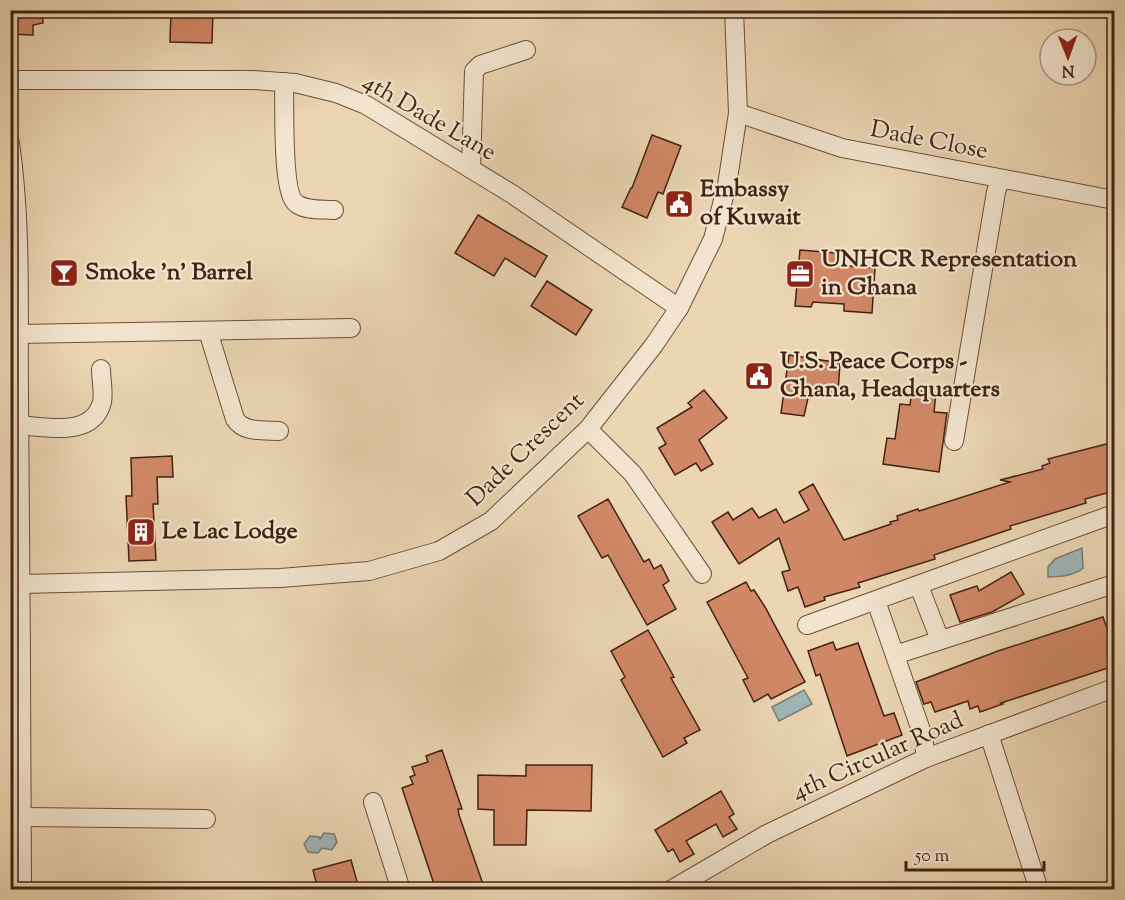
<svg xmlns="http://www.w3.org/2000/svg" width="1125" height="900" font-family="'Sorts Mill Goudy',serif">
  <style>
    .water { fill: #9eb6b8; stroke: #797b76; stroke-width: 1.5 }
    .building { fill: #d18867; stroke: #422213; stroke-width: 1.5 }
    .lines { fill: none; stroke-linecap: round; stroke-linejoin: round }
    .minor-casing { stroke: #6c4f3b; stroke-width: 20 }
    .minor { stroke: #f2e4ce; stroke-width: 18 }
    .labels { text-anchor: middle; dominant-baseline: central; stroke-width: 4.5; stroke-linejoin: round; paint-order: stroke }
    .street-label { font-size: 24px; fill: #422213; stroke: #f2e4ce }
    .poi-label { font-size: 24px; font-weight: bold; fill: #422213; stroke: #f2e4ce; text-anchor: start }
  </style>
  <rect width="100%" height="100%" fill="#ebd5b3"/>
  <filter id="stains"><feTurbulence type="fractalNoise" baseFrequency=".00333" numOctaves="4"/><feColorMatrix values="0 0 0 0 .2 0 0 0 0 .09 0 0 0 0 .02 0 0 0 .5 -.17"/></filter>
  <radialGradient id="worn" r=".72"><stop offset=".6" stop-color="#630" stop-opacity="0"/><stop offset="1" stop-color="#630" stop-opacity=".3"/></radialGradient>
  <g class="water">
    <path d="M1082,548L1083,568C1074,576 1060,577 1048,577V567L1055,559Z"/>
    <polygon points="804,690 812,704 779,721 772,707"/>
    <polygon points="324,833 334,834 337,842 332,850 322,848 318,853 308,852 304,844 310,836 319,837 320,839"/>
  </g>
  <g class="building">
    <polygon points="10,10 42,10 43,23 33,25 33,35 10,34"/>
    <polygon points="171,10 213,10 212,43 170,42"/>
    <polygon points="652,135 681,146 663,194 658,192 647,218 622,207 631,188 632,188"/>
    <polygon points="478,215 547,256 535,277 505,258 494,276 455,253"/>
    <polygon points="800,250 836,253 836,265 875,268 872,313 844,311 844,304 813,302 811,307 795,306"/>
    <polygon points="547,281 592,310 576,335 531,306"/>
    <polygon points="789,355 840,363 838,393 810,389 804,416 781,413"/>
    <polygon points="704,390 727,418 699,440 713,464 701,471 696,463 675,475 659,448 666,444 657,428 692,407 688,403"/>
    <polygon points="912,390 936,393 934,412 947,413 939,472 883,464 887,438 895,439 900,404 910,405"/>
    <polygon points="1114,442 1114,491 1085,499 1086,503 1010,526 1011,529 934,555 935,559 858,583 860,587 824,597 825,600 805,607 798,587 788,591 782,572 790,570 779,538 739,564 712,522 728,512 733,520 752,508 759,518 776,509 784,523 809,510 799,492 813,484 844,540 891,524 890,522 898,520 897,516 918,509 919,511 1010,482 1000,480 1043,469 1042,466 1050,463 1048,459"/>
    <polygon points="172,456 173,477 157,477 158,504 153,504 156,560 129,561 126,496 132,496 131,458"/>
    <polygon points="608,499 644,562 649,559 654,569 661,565 669,581 663,585 676,609 647,625 608,555 602,558 578,516"/>
    <polygon points="1011,572 1024,594 992,612 960,622 950,595 977,586 979,591"/>
    <polygon points="746,582 751,591 754,590 765,607 805,682 771,699 768,694 754,702 743,680 748,678 707,602"/>
    <polygon points="1103,617 1111,640 1114,638 1114,666 1001,703 1003,704 980,712 978,706 970,709 968,701 935,712 931,702 924,704 916,682 998,651"/>
    <polygon points="648,630 674,677 671,678 700,730 684,738 687,743 663,757 621,680 625,677 611,651"/>
    <polygon points="833,642 836,650 858,643 884,716 894,713 902,735 847,756 820,674 816,676 808,651"/>
    <polygon points="442,750 462,809 458,809 459,815 485,890 436,890 402,788 413,784 410,777 415,775 412,767 428,762 426,756"/>
    <polygon points="526,765 592,765 591,811 527,810 526,845 494,845 494,810 478,809 478,775 526,776"/>
    <polygon points="721,791 734,814 729,817 737,829 723,837 716,824 691,838 686,841 694,854 680,862 673,849 668,852 655,830"/>
    <polygon points="351,860 358,885 356,886 356,890 318,890 313,870"/>
  </g>
  <g class="lines">
    <g class="minor-casing">
      <g id="minor">
        <polyline points="10,80 253,80 295,83 336,93 366,105 512,194 679,308"/>
        <path d="M284,82C285,104 281,194 297,204C307,211 322,209 334,210"/>
        <polyline points="738,113 842,148 1114,200"/>
        <path d="M10,143C22,226 18,310 19,393C21,559 21,724 22,890"/>
        <polyline points="471,169 474,71 480,65 526,50"/>
        <path d="M208,331L235,419C244,433 264,430 279,431"/>
        <polyline points="18,334 351,328"/>
        <path d="M19,425C46,427 93,438 102,402C104,392 101,379 101,369"/>
        <polyline points="588,429 633,474 702,574"/>
        <polyline points="954,441 996,192 1000,180"/>
        <polyline points="21,584 280,578 369,571 439,551 491,521 588,429 654,345 679,308 713,239 727,185 738,113 734,10"/>
        <polyline points="919,586 940,640"/>
        <polyline points="876,601 923,736 926,758"/>
        <polyline points="807,625 1114,514"/>
        <polyline points="895,655 1114,584"/>
        <polyline points="989,734 1039,890"/>
        <polyline points="373,802 401,890"/>
        <polyline points="22,817 206,819"/>
        <polyline points="671,890 767,834 926,758 1114,688"/>
      </g>
    </g>
    <use href="#minor" class="minor"/>
  </g>
  <defs>
    <g id="civic-square" transform="scale(1.5)"><rect x="-9" y="-9" width="18" height="18" rx="4" fill="#8f2418" stroke="#f2e4ce"/><path d="M-.6-6.5H3V-4.5H.6V-3L4-1V1h2V6H-6V1h2V-1L-.6-3ZM-1.2 2.5V6h2.4V2.5Z" fill="#fff"/></g>
    <g id="bar-square" transform="scale(1.5)"><rect x="-9" y="-9" width="18" height="18" rx="4" fill="#8f2418" stroke="#f2e4ce"/><path d="M-6-5H6L.8 .8V4.5H3.5V6h-7V4.5H-.8V.8Z" fill="#fff"/></g>
    <g id="office-square" transform="scale(1.5)"><rect x="-9" y="-9" width="18" height="18" rx="4" fill="#8f2418" stroke="#f2e4ce"/><path d="M-6-3h4V-5.5h4V-3h4V5H-6ZM-1-4.5V-3h2v-1.5ZM-6 0V1H6V0Z" fill="#fff"/></g>
    <g id="building-square" transform="scale(1.5)"><rect x="-9" y="-9" width="18" height="18" rx="4" fill="#8f2418" stroke="#f2e4ce"/><path d="M-4-6H4V6H1V3H-1V6H-4ZM-2.5-4.3h1.7v1.8h-1.7ZM.8-4.3h1.7v1.8H.8ZM-2.5-1h1.7V.8h-1.7ZM.8-1h1.7V.8H.8Z" fill="#fff"/></g>
  </defs>
  <g fill-rule="evenodd">
    <use href="#civic-square" x="679" y="204"/>
    <use href="#bar-square" x="64" y="273"/>
    <use href="#office-square" x="800" y="274"/>
    <use href="#civic-square" x="759" y="376"/>
    <use href="#building-square" x="141" y="532"/>
  </g>
  <g class="labels">
    <g class="street-label">
      <text transform="translate(429 118) rotate(30)">4th Dade Lane</text>
      <text transform="translate(929 141) rotate(11)">Dade Close</text>
      <text transform="translate(526 450) rotate(-44)">Dade Crescent</text>
      <text transform="translate(878 757) rotate(-24)">4th Circular Road</text>
    </g>
    <g class="poi-label">
      <text x="700" y="190">Embassy<tspan x="700" dy="28">of Kuwait</tspan></text>
      <text x="821" y="260">UNHCR Representation<tspan x="821" dy="28">in Ghana</tspan></text>
      <text x="85" y="273">Smoke 'n' Barrel</text>
      <text x="780" y="362">U.S. Peace Corps -<tspan x="780" dy="28">Ghana, Headquarters</tspan></text>
      <text x="162" y="532">Le Lac Lodge</text>
    </g>
  </g>
  <rect width="1125" height="900" fill="none" stroke="#ebd5b3" stroke-width="36"/>
  <rect x="12" y="12" width="1101" height="876" fill="none" stroke="#422213" stroke-width="3"/>
  <rect x="18" y="18" width="1089" height="864" fill="none" stroke="#422213" stroke-width="1.5"/>
  <g transform="translate(1068 57) rotate(179)"><circle r="28" fill="#f2e4ce" stroke="#ac9683" stroke-width="1.5"/>
  <path d="M0-4.5L10 22L0 15L-10 22Z" fill="#8f2418"/>
  <text y="-9" font-size="16" font-weight="bold" text-anchor="middle" fill="#422213">N</text>
  </g>
  <path d="M906 861v9h138v-9" fill="none" stroke="#422213" stroke-width="3"/>
  <text x="915" y="861" font-size="18" fill="#422213" stroke="#f2e4ce" stroke-width="4.5" paint-order="stroke">50 m</text>
  <rect width="100%" height="100%" filter="url(#stains)"/>
  <rect width="100%" height="100%" fill="url(#worn)"/>
</svg>
